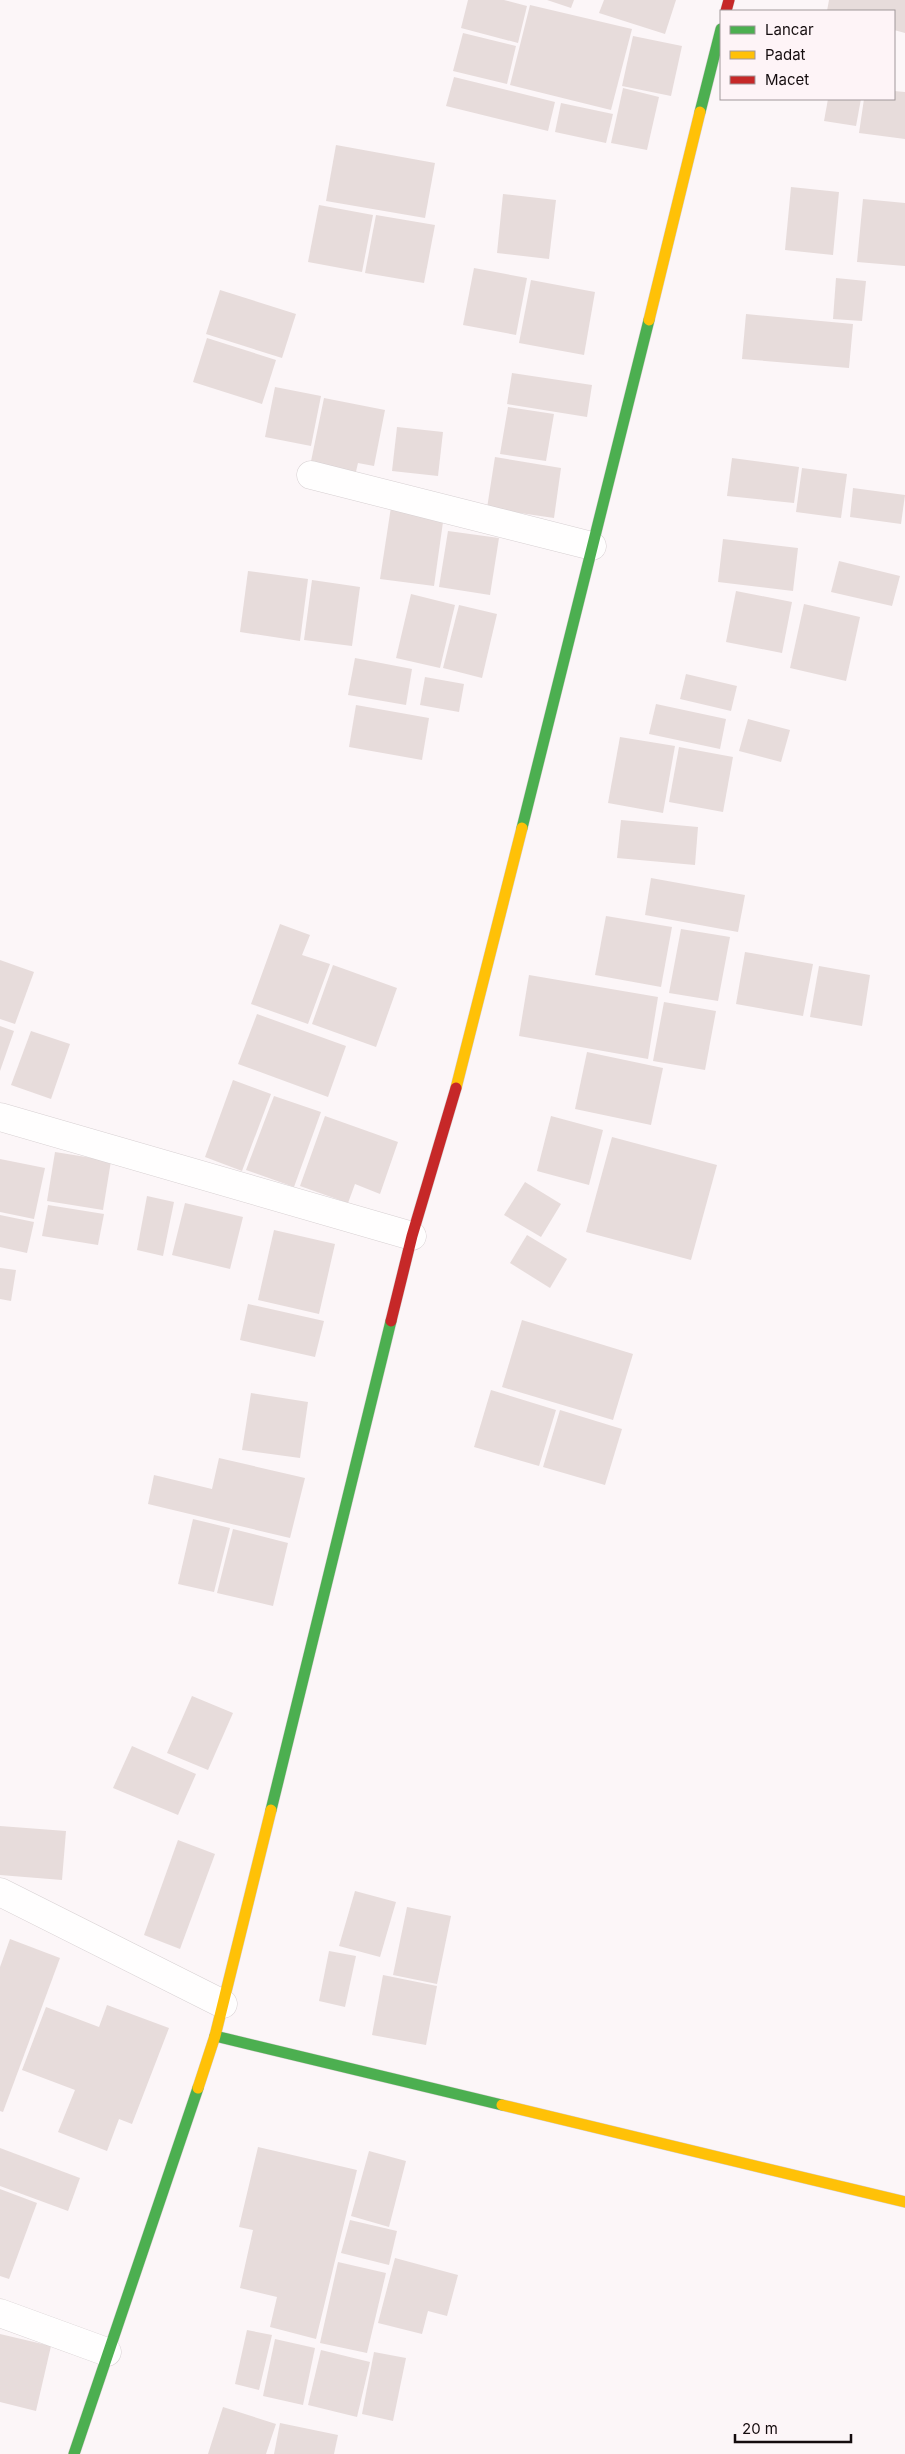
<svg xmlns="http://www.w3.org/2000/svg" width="905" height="2454" font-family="Inter,sans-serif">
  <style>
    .building { fill: #e7dcdb }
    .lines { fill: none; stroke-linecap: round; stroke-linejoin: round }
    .street-casing { stroke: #d7d0d2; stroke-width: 29 }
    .fast-casing { stroke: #d7d0d2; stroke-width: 12 }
    .slow-casing { stroke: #d7d0d2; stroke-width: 12 }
    .jam-casing { stroke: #d7d0d2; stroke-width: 12 }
    .street { stroke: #fffefe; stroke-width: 28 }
    .fast { stroke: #4caf50; stroke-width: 11 }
    .slow { stroke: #ffc107; stroke-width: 11 }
    .jam { stroke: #c62828; stroke-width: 11 }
  </style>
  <rect width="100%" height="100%" fill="#fcf6f8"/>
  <g class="building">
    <polygon points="468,0 504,0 527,6 518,43 461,28"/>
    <polygon points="547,0 574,0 571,8"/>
    <polygon points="604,0 676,0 665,34 599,13"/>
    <polygon points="829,0 905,0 905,33 894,30 894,11 827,11"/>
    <polygon points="530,5 632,29 611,110 510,85"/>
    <polygon points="463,33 516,46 507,84 453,71"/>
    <polygon points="633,36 682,46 671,96 622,86"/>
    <polygon points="454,77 555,102 548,131 446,106"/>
    <polygon points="623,88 659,97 647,150 611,143"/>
    <polygon points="894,91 905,92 905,139 859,133 864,99 894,99"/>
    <polygon points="828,99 861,99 856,126 824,121"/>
    <polygon points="561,103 613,114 606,143 555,132"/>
    <polygon points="336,145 435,163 425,218 326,201"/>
    <polygon points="791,187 839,192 833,255 785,250"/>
    <polygon points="503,194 556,200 549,259 497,253"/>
    <polygon points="863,199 905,203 905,266 857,262"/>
    <polygon points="319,205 373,215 362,272 308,262"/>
    <polygon points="376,215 435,225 424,283 365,273"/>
    <polygon points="474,268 527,278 516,335 463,325"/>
    <polygon points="836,278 866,281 862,321 833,319"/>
    <polygon points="531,280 595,292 584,355 519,343"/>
    <polygon points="220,290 296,314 282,358 206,334"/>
    <polygon points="746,314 853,324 849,368 742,359"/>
    <polygon points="207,338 276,360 262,404 193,382"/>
    <polygon points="512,373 592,385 587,417 507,404"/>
    <polygon points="275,387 321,396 311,446 265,437"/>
    <polygon points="324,398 385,410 374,466 358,463 354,480 309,471"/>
    <polygon points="508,407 554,414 546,461 500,454"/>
    <polygon points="397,427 443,432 438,476 392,471"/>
    <polygon points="495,457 561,468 554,518 487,508"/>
    <polygon points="732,458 799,467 794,503 727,496"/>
    <polygon points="802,468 847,474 841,518 796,512"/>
    <polygon points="853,488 905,495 901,524 850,517"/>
    <polygon points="391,507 444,515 434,586 380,579"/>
    <polygon points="448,531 499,538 490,595 439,587"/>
    <polygon points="723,539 798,548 793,591 718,582"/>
    <polygon points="839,561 900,576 892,606 831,592"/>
    <polygon points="248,571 308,579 300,641 240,632"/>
    <polygon points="312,580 360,587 352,646 304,640"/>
    <polygon points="736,591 792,602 782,653 726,642"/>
    <polygon points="411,594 455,605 440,668 396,658"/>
    <polygon points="804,604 860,617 846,681 790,668"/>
    <polygon points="459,605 497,614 482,678 443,668"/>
    <polygon points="355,658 412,669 406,705 348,695"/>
    <polygon points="686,674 737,686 731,711 680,699"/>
    <polygon points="425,677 464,684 459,712 420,705"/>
    <polygon points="656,704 726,719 720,749 649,734"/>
    <polygon points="356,705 429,718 422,760 349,747"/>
    <polygon points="748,719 790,730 781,762 739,751"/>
    <polygon points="620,737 675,746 663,813 608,803"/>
    <polygon points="679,747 733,757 723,812 669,802"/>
    <polygon points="621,820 698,827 695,865 617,858"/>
    <polygon points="651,878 745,895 738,932 645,915"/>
    <polygon points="606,916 672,927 661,987 595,975"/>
    <polygon points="280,924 310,935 302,955 330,964 308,1024 251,1004"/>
    <polygon points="681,929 730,937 718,1001 669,993"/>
    <polygon points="745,952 813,964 803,1016 736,1004"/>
    <polygon points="0,960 34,972 15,1024 0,1019"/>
    <polygon points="333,965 397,988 376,1047 312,1024"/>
    <polygon points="819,966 870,975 862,1026 810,1017"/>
    <polygon points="529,975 658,997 648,1059 519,1036"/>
    <polygon points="664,1002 716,1011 705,1070 653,1061"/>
    <polygon points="257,1014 346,1046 328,1097 238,1064"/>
    <polygon points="0,1026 14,1031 0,1071"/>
    <polygon points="31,1031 70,1044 51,1099 11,1085"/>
    <polygon points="587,1052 663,1068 651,1125 575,1109"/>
    <polygon points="233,1080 271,1094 242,1171 205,1157"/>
    <polygon points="274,1096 321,1112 294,1187 246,1170"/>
    <polygon points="325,1116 398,1142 380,1194 355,1184 348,1203 300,1186"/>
    <polygon points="551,1116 603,1130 589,1185 537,1171"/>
    <polygon points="612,1137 717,1165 691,1260 586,1232"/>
    <polygon points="55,1152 111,1161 103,1210 47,1201"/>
    <polygon points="0,1159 45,1168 34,1219 0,1212"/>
    <polygon points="525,1182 561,1204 541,1237 504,1215"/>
    <polygon points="147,1196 174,1202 163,1256 137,1250"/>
    <polygon points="185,1203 243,1217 230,1269 172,1255"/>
    <polygon points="48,1205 104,1214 98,1245 42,1236"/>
    <polygon points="0,1215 34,1222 27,1253 0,1247"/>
    <polygon points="274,1230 335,1244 319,1314 258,1300"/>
    <polygon points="527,1235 567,1259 550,1288 510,1263"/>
    <polygon points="0,1268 16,1270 11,1301 0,1299"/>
    <polygon points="248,1304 324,1321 315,1357 240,1340"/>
    <polygon points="522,1320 633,1354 613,1420 502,1387"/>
    <polygon points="491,1390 556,1410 539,1466 474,1447"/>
    <polygon points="251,1393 308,1402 300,1458 242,1450"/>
    <polygon points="560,1410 622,1429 605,1485 543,1467"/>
    <polygon points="219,1458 305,1478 290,1538 148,1504 154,1475 212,1489"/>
    <polygon points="193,1519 230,1528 214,1592 178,1584"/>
    <polygon points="233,1529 288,1543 273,1606 217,1593"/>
    <polygon points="192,1696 233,1713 208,1770 167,1753"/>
    <polygon points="132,1746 196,1774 178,1815 113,1788"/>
    <polygon points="0,1826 66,1831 62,1880 0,1875"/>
    <polygon points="178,1840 215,1854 180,1949 144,1935"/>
    <polygon points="355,1891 396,1902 380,1957 339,1946"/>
    <polygon points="407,1907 451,1916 437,1984 393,1975"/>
    <polygon points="10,1939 60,1958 3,2112 0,2111 0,1967"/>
    <polygon points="329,1951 356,1956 345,2007 319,2001"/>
    <polygon points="383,1975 437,1986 426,2045 372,2035"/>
    <polygon points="107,2005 169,2028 132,2124 119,2119 107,2151 58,2132 75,2090 22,2070 46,2007 99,2027"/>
    <polygon points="258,2147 357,2170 316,2339 270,2327 277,2297 240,2288 253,2230 239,2227"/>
    <polygon points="0,2148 80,2178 68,2211 0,2186"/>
    <polygon points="369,2151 406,2161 389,2227 351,2216"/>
    <polygon points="0,2189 37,2203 9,2279 0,2276"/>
    <polygon points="350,2220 397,2231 389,2265 341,2253"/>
    <polygon points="395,2258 458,2275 447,2316 428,2311 422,2334 378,2323"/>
    <polygon points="338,2262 386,2273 367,2353 320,2343"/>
    <polygon points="247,2330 272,2335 259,2390 235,2384"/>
    <polygon points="0,2334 51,2346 36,2411 0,2402"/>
    <polygon points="275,2339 315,2348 303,2405 263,2396"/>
    <polygon points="321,2350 370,2362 357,2417 308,2405"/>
    <polygon points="374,2352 406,2358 393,2421 362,2414"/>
    <polygon points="223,2407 276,2424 266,2454 208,2454"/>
    <polygon points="280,2423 338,2435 334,2454 274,2454"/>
  </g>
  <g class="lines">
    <g class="street-casing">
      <g id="street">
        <polyline points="311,475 592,546"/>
        <polyline points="0,1117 412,1236"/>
        <polyline points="0,1892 223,2004"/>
        <polyline points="0,2313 107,2352"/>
      </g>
    </g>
    <g class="fast-casing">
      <g id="fast">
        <polyline points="700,112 721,29"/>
        <polyline points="522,828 649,320"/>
        <polyline points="271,1810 391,1321"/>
        <polyline points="215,2036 502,2105"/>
        <polyline points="74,2454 198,2088"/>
      </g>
    </g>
    <g class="slow-casing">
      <g id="slow">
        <polyline points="649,320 700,112"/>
        <polyline points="456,1088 522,828"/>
        <polyline points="198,2088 215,2036 271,1810"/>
        <polyline points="502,2105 905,2202"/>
      </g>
    </g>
    <g class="jam-casing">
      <g id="jam">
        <polyline points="726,11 729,0"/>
        <polyline points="391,1321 412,1236 456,1088"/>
      </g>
    </g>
    <use href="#street" class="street"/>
    <use href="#fast" class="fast"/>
    <use href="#slow" class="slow"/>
    <use href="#jam" class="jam"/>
  </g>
  <rect x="720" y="10" width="175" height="90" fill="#fef4f7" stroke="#a0979a"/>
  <rect x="730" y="26" width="25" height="8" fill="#4caf50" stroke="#a0979a"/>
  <text x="765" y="35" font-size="15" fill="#140c0e">Lancar</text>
  <rect x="730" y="51" width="25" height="8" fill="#ffc107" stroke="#a0979a"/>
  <text x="765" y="60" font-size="15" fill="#140c0e">Padat</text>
  <rect x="730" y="76" width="25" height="8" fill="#c62828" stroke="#a0979a"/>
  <text x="765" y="85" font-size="15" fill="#140c0e">Macet</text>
  <path d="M735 2434v8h116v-8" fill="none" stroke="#140c0e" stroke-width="2.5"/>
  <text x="742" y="2434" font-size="15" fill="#140c0e" stroke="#fef4f7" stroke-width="4" paint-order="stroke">20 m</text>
</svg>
